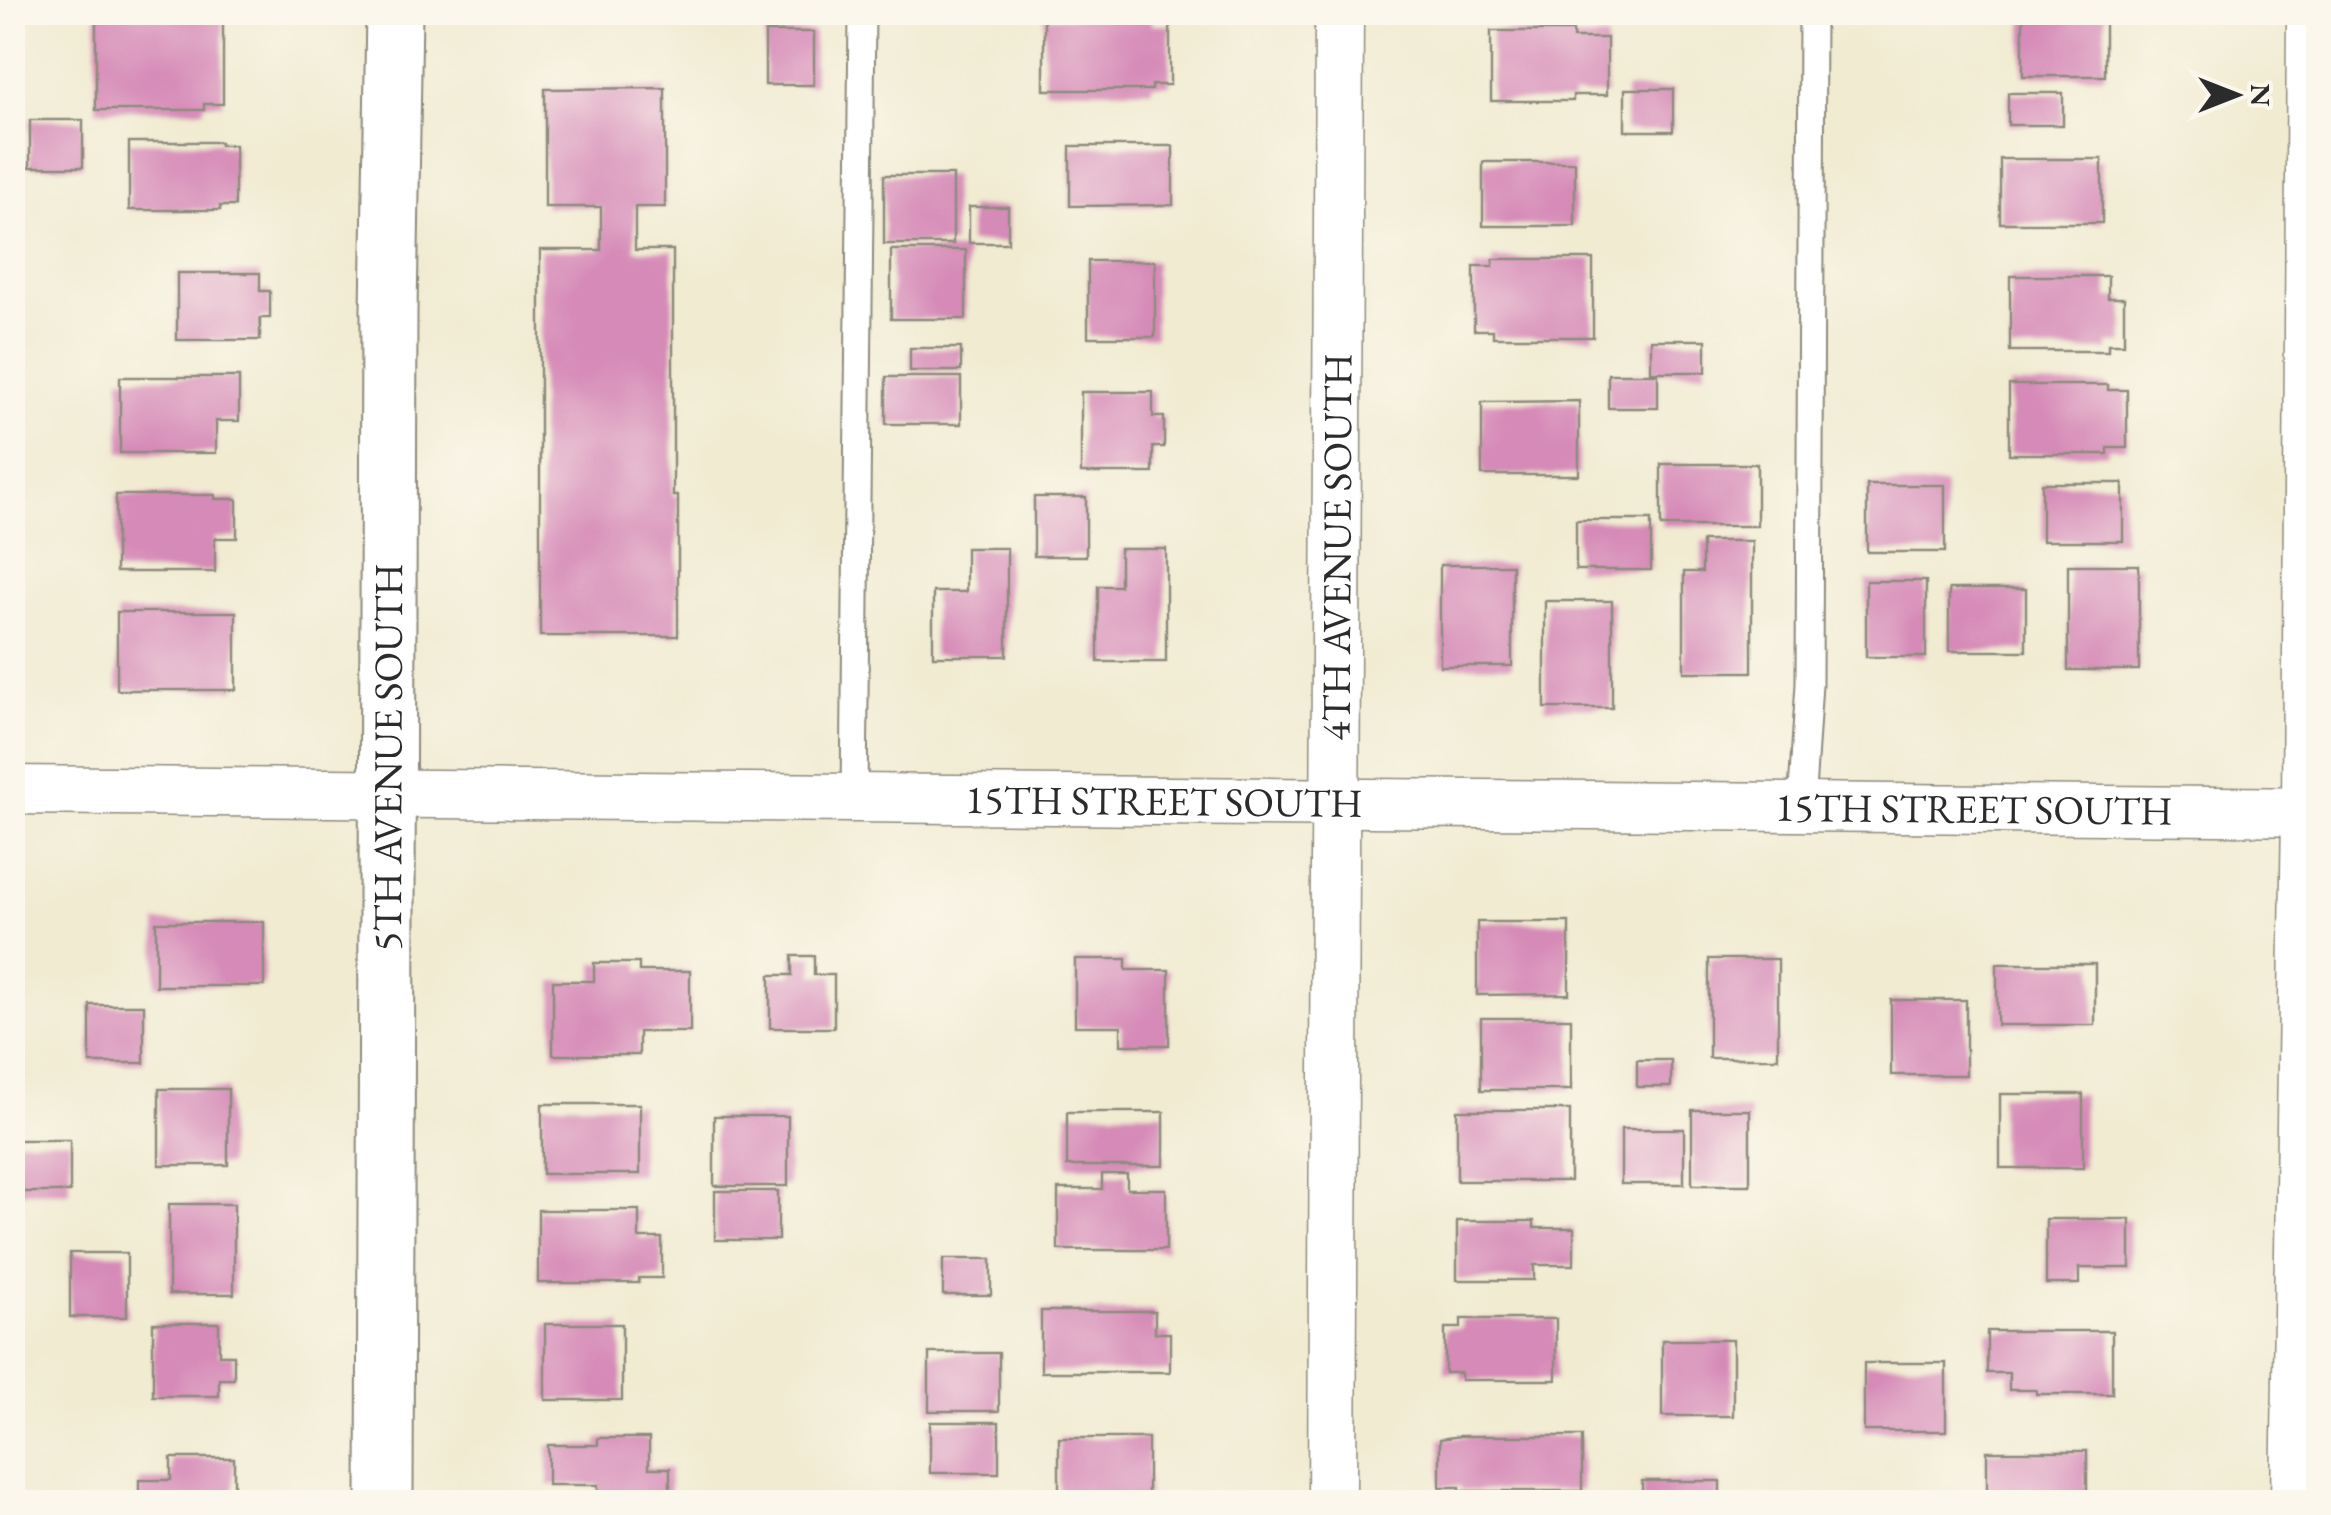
<svg xmlns="http://www.w3.org/2000/svg" width="2331" height="1515" font-family="'EB Garamond',serif">
  <style>
    .building { fill: #d68ab7 }
    .lines { fill: none; stroke-linecap: round; stroke-linejoin: round }
    .service-casing { stroke: #8e8b7e; stroke-width: 29 }
    .minor-casing { stroke: #8e8b7e; stroke-width: 51 }
    .tertiary-casing { stroke: #8e8b7e; stroke-width: 59 }
    .service { stroke: #fff; stroke-width: 25 }
    .minor { stroke: #fff; stroke-width: 48 }
    .tertiary { stroke: #fff; stroke-width: 55 }
    .labels { text-anchor: middle; dominant-baseline: central; stroke-width: 8; stroke-linejoin: round; paint-order: stroke }
    .street-label { font-size: 40px; fill: #2b2b2b; stroke: #fbf7ec }
  </style>
  <rect width="100%" height="100%" fill="#fbf7ec"/>
  <filter id="ink" filterUnits="userSpaceOnUse"><feTurbulence type="fractalNoise" baseFrequency=".01" numOctaves="2"/><feDisplacementMap in="SourceGraphic" scale="20" xChannelSelector="R" yChannelSelector="G"/><feConvolveMatrix kernelMatrix="1 2 1 2 8 2 1 2 1" color-interpolation-filters="sRGB"/></filter>
  <filter id="wash" filterUnits="userSpaceOnUse"><feTurbulence type="fractalNoise" baseFrequency=".0048" numOctaves="4" result="noise"/><feDisplacementMap in="SourceGraphic" scale="40" xChannelSelector="R" yChannelSelector="G"/><feGaussianBlur stdDeviation="2.25" result="paint"/><feColorMatrix in="noise" values="0 0 0 0 0 0 0 0 0 0 0 0 0 0 0 0 0 1.4 0 .05"/><feComposite in="paint" operator="in"/></filter>
  <g filter="url(#wash)">
    <rect width="100%" height="100%" fill="#f1ebd2"/>
    <g id="blocks">
      <g class="building">
        <rect x="12" y="12" width="11" height="39"/>
        <polygon points="96,12 223,14 223,104 204,104 204,110 96,110"/>
        <rect x="2023" y="12" width="82" height="64"/>
        <polygon points="1044,17 1152,17 1152,25 1170,25 1170,85 1152,85 1152,90 1044,90"/>
        <polygon points="1491,31 1573,31 1573,38 1607,38 1607,95 1573,95 1573,101 1491,101"/>
        <rect x="765" y="32" width="49" height="53"/>
        <polygon points="665,88 665,207 635,207 635,250 673,250 673,496 678,496 678,636 540,636 540,250 601,250 601,207 545,207 545,89"/>
        <rect x="1625" y="89" width="48" height="42"/>
        <rect x="2008" y="93" width="55" height="32"/>
        <rect x="30" y="120" width="53" height="47"/>
        <polygon points="129,142 220,142 220,145 235,145 235,206 220,206 220,210 129,210"/>
        <polygon points="1070,146 1173,146 1173,205 1070,206"/>
        <rect x="2000" y="159" width="102" height="64"/>
        <rect x="1483" y="162" width="92" height="64"/>
        <rect x="884" y="175" width="69" height="69"/>
        <rect x="969" y="207" width="39" height="36"/>
        <rect x="891" y="250" width="75" height="69"/>
        <polygon points="1493,259 1593,259 1593,337 1493,337 1493,330 1474,330 1474,266 1493,266"/>
        <rect x="1088" y="261" width="67" height="76"/>
        <polygon points="177,273 260,273 260,291 270,291 270,318 260,318 260,340 177,340"/>
        <polygon points="2010,276 2108,276 2108,298 2124,298 2124,344 2108,344 2108,351 2010,351"/>
        <rect x="1651" y="340" width="55" height="32"/>
        <rect x="910" y="348" width="51" height="23"/>
        <rect x="1608" y="374" width="50" height="34"/>
        <polygon points="120,377 239,377 239,421 216,421 216,453 120,453"/>
        <rect x="886" y="377" width="75" height="47"/>
        <polygon points="2009,385 2108,385 2108,390 2127,390 2127,448 2108,448 2108,454 2009,454"/>
        <polygon points="1081,392 1153,392 1153,417 1164,417 1164,447 1153,447 1153,473 1081,473"/>
        <polygon points="1579,401 1579,475 1482,475 1482,402"/>
        <rect x="1661" y="464" width="96" height="62"/>
        <rect x="2042" y="483" width="81" height="58"/>
        <rect x="1867" y="485" width="78" height="67"/>
        <polygon points="116,495 215,495 215,499 237,499 237,538 215,538 215,572 116,572"/>
        <rect x="1034" y="497" width="52" height="59"/>
        <rect x="1576" y="520" width="75" height="50"/>
        <polygon points="1702,541 1752,541 1752,672 1684,672 1684,572 1702,572"/>
        <polygon points="966,548 1007,548 1007,656 933,656 933,592 966,592"/>
        <polygon points="1120,549 1166,549 1166,662 1098,662 1098,586 1120,586"/>
        <rect x="1440" y="565" width="72" height="101"/>
        <rect x="2068" y="565" width="71" height="105"/>
        <rect x="1866" y="581" width="60" height="76"/>
        <rect x="1949" y="589" width="77" height="62"/>
        <rect x="1545" y="601" width="67" height="107"/>
        <rect x="117" y="612" width="119" height="78"/>
        <rect x="156" y="922" width="108" height="64"/>
        <polygon points="1477,922 1569,922 1569,994 1477,995"/>
        <polygon points="792,956 814,956 814,975 834,975 834,1028 770,1028 770,975 792,975"/>
        <polygon points="1075,959 1126,959 1126,970 1169,970 1169,1045 1121,1045 1121,1026 1075,1026"/>
        <rect x="1709" y="959" width="69" height="99"/>
        <polygon points="594,963 639,963 639,971 690,971 690,1032 639,1032 639,1055 553,1055 553,981 594,981"/>
        <rect x="1997" y="964" width="98" height="61"/>
        <rect x="1891" y="1000" width="75" height="75"/>
        <rect x="90" y="1005" width="54" height="58"/>
        <rect x="1481" y="1018" width="90" height="72"/>
        <rect x="1637" y="1060" width="34" height="27"/>
        <rect x="159" y="1089" width="69" height="76"/>
        <rect x="2000" y="1094" width="83" height="74"/>
        <rect x="542" y="1104" width="98" height="70"/>
        <rect x="1457" y="1110" width="113" height="71"/>
        <rect x="1692" y="1110" width="58" height="75"/>
        <rect x="1067" y="1112" width="97" height="54"/>
        <rect x="714" y="1116" width="74" height="70"/>
        <rect x="1621" y="1129" width="63" height="55"/>
        <rect x="12" y="1140" width="58" height="52"/>
        <polygon points="1102,1174 1127,1174 1127,1189 1166,1189 1166,1250 1058,1250 1058,1189 1102,1189"/>
        <rect x="715" y="1191" width="63" height="49"/>
        <rect x="169" y="1204" width="65" height="90"/>
        <polygon points="538,1210 639,1210 639,1238 662,1238 662,1278 639,1278 639,1283 538,1283"/>
        <polygon points="2046,1219 2130,1219 2130,1268 2079,1268 2079,1284 2046,1284"/>
        <polygon points="1457,1221 1534,1221 1534,1228 1574,1228 1574,1265 1534,1265 1534,1280 1457,1280"/>
        <rect x="70" y="1253" width="57" height="64"/>
        <rect x="943" y="1259" width="48" height="36"/>
        <polygon points="1041,1311 1155,1311 1155,1333 1170,1333 1170,1372 1041,1372"/>
        <polygon points="1461,1319 1556,1319 1556,1380 1461,1380 1461,1373 1445,1373 1445,1328 1461,1328"/>
        <polygon points="153,1323 219,1323 219,1355 234,1355 234,1379 219,1379 219,1396 153,1396"/>
        <rect x="545" y="1324" width="77" height="76"/>
        <polygon points="1987,1331 2112,1331 2112,1394 2036,1394 2036,1390 2009,1390 2009,1373 1987,1373"/>
        <rect x="1662" y="1340" width="71" height="76"/>
        <rect x="929" y="1353" width="70" height="58"/>
        <rect x="1864" y="1363" width="82" height="68"/>
        <rect x="930" y="1422" width="69" height="51"/>
        <polygon points="1460,1436 1582,1436 1582,1491 1460,1491 1460,1487 1440,1487 1440,1439"/>
        <polygon points="598,1438 649,1438 649,1468 670,1468 670,1502 598,1502 598,1485 548,1485 548,1445 598,1445"/>
        <polygon points="1059,1438 1148,1438 1148,1500 1059,1502"/>
        <rect x="1987" y="1451" width="100" height="51"/>
        <polygon points="171,1458 234,1458 234,1502 139,1502 139,1480 171,1480"/>
        <rect x="1642" y="1481" width="78" height="21"/>
      </g>
    </g>
  </g>
  <g filter="url(#ink)">
    <use href="#blocks" fill-opacity="0" stroke="#8e8b7e" stroke-width="2.5"/>
    <g class="lines">
      <g class="service-casing">
        <g id="service">
          <polyline points="854,797 862,12"/>
          <polyline points="1801,807 1809,684 1812,12"/>
        </g>
      </g>
      <g class="minor-casing">
        <g id="minor">
          <path id="s1" d="M12,790L2318,812"/>
          <path id="s2" d="M1332,1502L1339,12"/>
          <polyline points="2295,1502 2306,812 2311,12"/>
        </g>
      </g>
      <g class="tertiary-casing">
        <g id="tertiary">
          <path id="s3" d="M385,1502L389,311L394,12"/>
        </g>
      </g>
      <use href="#service" class="service"/>
      <use href="#minor" class="minor"/>
      <use href="#tertiary" class="tertiary"/>
    </g>
  </g>
  <g class="labels">
    <g class="street-label">
      <text stroke="none"><textPath href="#s2" startOffset="955">4TH AVENUE SOUTH</textPath></text>
      <text stroke="none"><textPath href="#s3" startOffset="745">5TH AVENUE SOUTH</textPath></text>
      <text stroke="none"><textPath href="#s1" startOffset="1152">15TH STREET SOUTH</textPath></text>
      <text stroke="none"><textPath href="#s1" startOffset="1962">15TH STREET SOUTH</textPath></text>
    </g>
  </g>
  <rect width="2331" height="1515" fill="none" stroke="#fbf7ec" stroke-width="50"/>
  <g transform="translate(2236 95) rotate(90)" stroke="#fbf7ec" stroke-width="8" paint-order="stroke">
  <path d="M0-8L18 38L0 25L-18 38Z" fill="#2b2b2b"/>
  <text y="-15" font-size="28" font-weight="bold" text-anchor="middle" fill="#2b2b2b">N</text>
  </g>
</svg>
